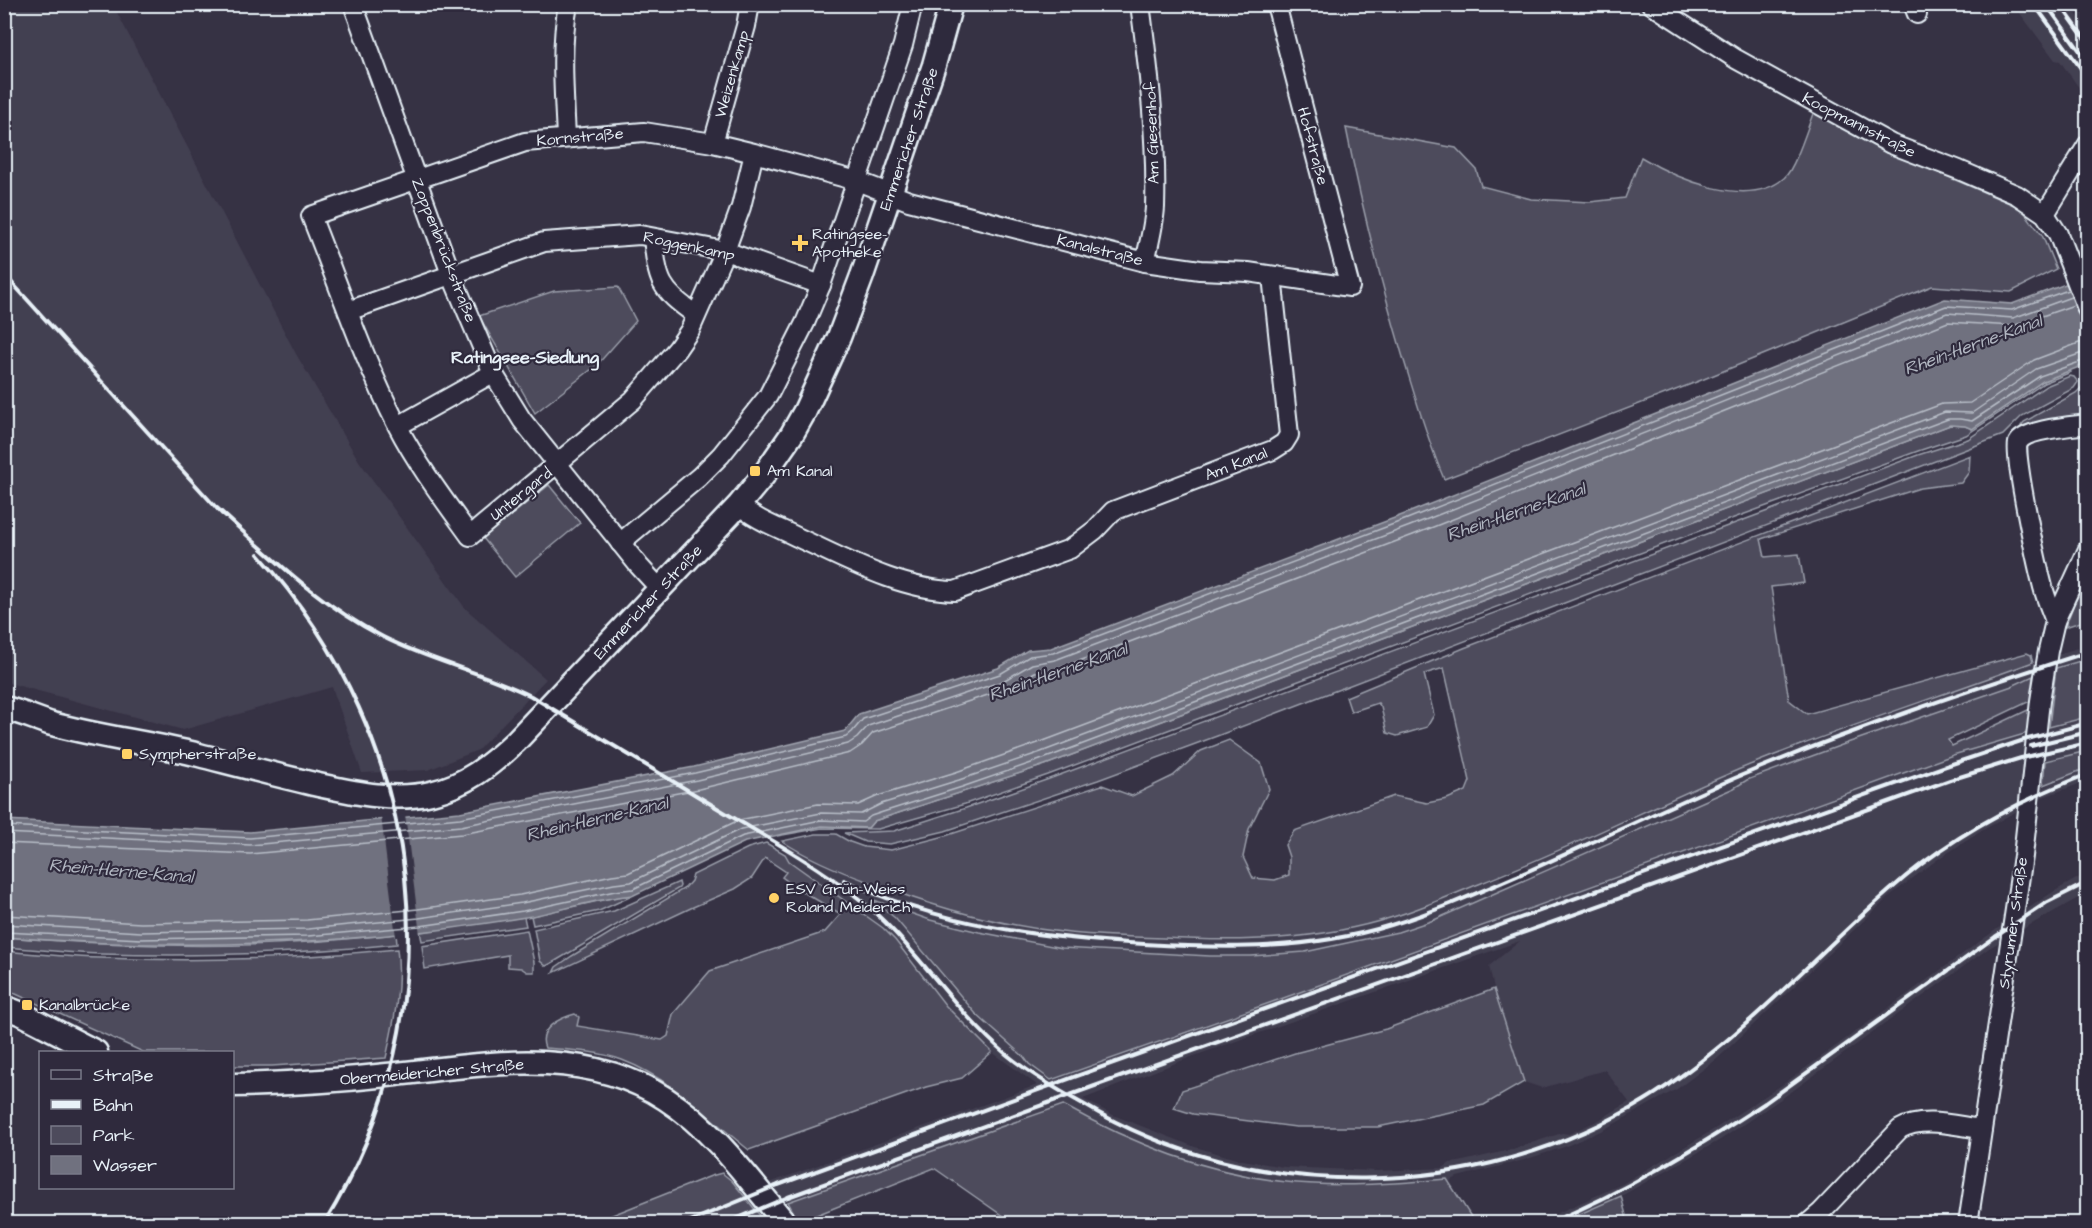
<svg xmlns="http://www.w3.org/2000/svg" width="2092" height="1228" font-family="'Architects Daughter',sans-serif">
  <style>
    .built { fill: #433f51; fill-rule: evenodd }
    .green { fill: #4d4b5c; stroke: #9a9eaa; stroke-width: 1.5 }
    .water { fill: #70717f; stroke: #a0a4af; stroke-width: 1.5 }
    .pier { fill: #363244 }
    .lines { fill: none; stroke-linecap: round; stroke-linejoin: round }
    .shore { stroke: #b8bec8; stroke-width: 1.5 }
    .minor-casing { stroke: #e8f1f8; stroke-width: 22 }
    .major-casing { stroke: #e8f1f8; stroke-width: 27 }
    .minor { stroke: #2f2a3d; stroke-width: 18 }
    .major { stroke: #2f2a3d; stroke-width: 22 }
    .rail { stroke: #e8f1f8; stroke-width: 4 }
    .poi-dot { fill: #ffd166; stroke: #2f2a3d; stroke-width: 2 }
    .labels { text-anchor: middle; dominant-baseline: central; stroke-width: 4.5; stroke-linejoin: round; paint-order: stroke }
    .street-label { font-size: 16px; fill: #e8f1f8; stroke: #2f2a3d }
    .poi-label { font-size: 16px; fill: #e8f1f8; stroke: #2f2a3d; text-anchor: start }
    .water-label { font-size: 18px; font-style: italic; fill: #b2b7c2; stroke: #2f2a3d }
    .neighbourhood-label { font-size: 18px; font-weight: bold; fill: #e8f1f8; stroke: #2f2a3d }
  </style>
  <rect width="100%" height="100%" fill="#363244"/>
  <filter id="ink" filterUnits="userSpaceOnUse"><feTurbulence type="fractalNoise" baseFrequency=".0167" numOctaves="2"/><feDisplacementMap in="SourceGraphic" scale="12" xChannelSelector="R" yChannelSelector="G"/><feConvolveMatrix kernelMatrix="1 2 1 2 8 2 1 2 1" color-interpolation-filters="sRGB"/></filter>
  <g filter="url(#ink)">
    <g class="built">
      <polygon points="2017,4 2070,5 2087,29 2087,99 2060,61 2055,60 2016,8"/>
      <polygon points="4,5 113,5 296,354 359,461 465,608 546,679 478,750 428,770 362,773 332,687 183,730 5,682"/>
      <polygon points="2087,645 2087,659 2022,680 2012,686 1850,742 1747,780 1734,788 1542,874 1531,876 1526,866 1741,769 1877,718 2033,662"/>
      <path d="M2087,717V751L2022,765L2020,797L2087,768V781L2043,797L2024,807L1983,830L1938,859L1892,894L1717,1059L1677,1089L1603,1130L1564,1147L1524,1160L1457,1177L1449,1182L1447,1179L1379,1184L1337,1185L1278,1181L1236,1173L1191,1161L1147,1146L1107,1129L1063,1105L788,1202L736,1223L667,1224L734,1196L1037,1085L992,1052L963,1025L946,1006L895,940L883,928L789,861L785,854L789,846L851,876L940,907L1025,927L1071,933L1210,941L1303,936L1366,925L1392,918L1500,877L1504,888L1495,894L1434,920L1398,932L1305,952L1251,956L1160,954L1062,948L979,932L930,920L873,900L895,918L976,1014L1024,1057L1029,1064L1051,1080L1278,1000L1953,755L2049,727ZM1520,941L1489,966L1496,997L1524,1082L1542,1088L1605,1070L1629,1102L1599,1120L1569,1134L1562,1133L1510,1150L1459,1162L1450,1163L1443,1168L1377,1171L1284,1167L1237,1159L1195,1147L1113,1115L1083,1099L1191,1057Z"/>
      <polygon points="2087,873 2087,893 1989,948 1791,1092 1720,1140 1621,1196 1559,1223 1534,1224 1622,1184 1713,1130 1785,1083 1997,929 2053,892"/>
    </g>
    <g class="green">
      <path d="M1814,111L1890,152L2021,208L2042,235L2056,269L2011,292L1932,286L1699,381L1444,479C1427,439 1415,396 1402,354C1380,279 1361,204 1346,128L1456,148L1476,169L1481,186L1531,199L1590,202L1625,198L1641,157C1675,178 1748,210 1784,178C1795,169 1808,126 1814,111Z"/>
      <polygon points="618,287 636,321 597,365 535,413 479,316 554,291"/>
      <polygon points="2070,370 2071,372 2044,383 1966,435 1918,451 1731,519 1048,775 965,804 878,829 822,828 777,836 822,826 868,828 874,821 1045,765 1950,425 1965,426 1972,429 2043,381"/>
      <polygon points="2070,376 2074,377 2078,382 2074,388 2022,416 2003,435 1217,736 1098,780 945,831 890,844 865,842 844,833 894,831 966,808 1049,779 1918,455 1968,439 2046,386"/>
      <polygon points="2087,382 2087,420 2021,429 2021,426 2024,422 2076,393"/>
      <path d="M1970,455L1969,472L1961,483L1920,488L1761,539L1765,557L1799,554L1804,583L1771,587L1789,700L1807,714L2027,653L2031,655L2033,662C1936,698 1836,729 1740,769C1653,806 1568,849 1479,884C1451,895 1423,908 1393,917C1318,941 1240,942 1163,938C1132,937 1101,936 1070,933C1002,926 936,908 872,883C841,872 809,859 782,841L816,834H836L850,842L864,847L891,850L945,836L1102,785L1132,796L1173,776L1201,751L1229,740L1261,763L1269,789L1249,829L1243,857L1253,878L1275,880L1289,875V857L1285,845L1294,831L1394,796L1427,803L1447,799L1466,791L1470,781L1444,668L1424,674L1434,715L1427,727L1397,736L1387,733L1381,707L1378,703L1351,712L1346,697L1464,648Z"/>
      <polygon points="549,485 580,523 515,577 483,538"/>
      <polygon points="2087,579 2087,620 2065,627 2074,604"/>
      <polygon points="2087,659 2087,717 2049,727 2056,668"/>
      <polygon points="2033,676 2030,701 1948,740 1952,746 2030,709 2028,733 1953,755 1278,1000 1051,1080 1029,1064 1024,1057 976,1014 895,918 871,899 930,920 979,932 1062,948 1210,956 1251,956 1305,952 1398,932 1434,920 1734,788 1747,780 1850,742 2012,686"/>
      <polygon points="2087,751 2087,768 2043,785 2045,761"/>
      <path d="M766,843L785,854L789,861L883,928L895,940L946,1006L992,1052L962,1078L926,1087L749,1150C708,1118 672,1079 622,1060C598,1051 571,1050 545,1048C537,1029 559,1018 575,1014L579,1017L577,1026L662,1040L668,1036L673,1014L710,971L825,932L841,914L798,889L782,877L786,872L765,858L752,878L735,889L693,907L553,973L556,967L572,956L685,888L691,881L693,875L748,848Z"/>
      <polygon points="679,882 680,886 679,888 552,963 546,966 540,961 534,929 614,911"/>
      <polygon points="634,895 599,911 533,925 531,916 616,897"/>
      <polygon points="524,917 526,926 422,941 420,932"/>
      <polygon points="527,930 534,962 534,972 527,972 521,968 508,967 508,955 425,969 422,946"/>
      <path d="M396,934L397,944C298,954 199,957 100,954C68,953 36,949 5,947L4,937C106,945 208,949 309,942C338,940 367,937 396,934Z"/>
      <path d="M397,949C402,985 394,1022 386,1058L272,1066H233L232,1052H143L5,989V951C36,954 68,957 100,958C199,962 298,959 397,949Z"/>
      <polygon points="1494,989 1524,1082 1484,1105 1378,1127 1296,1127 1193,1114 1174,1108 1182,1090 1295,1053 1386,1029"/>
      <path d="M1063,1105C1129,1142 1202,1171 1278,1181C1334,1188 1391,1184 1447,1179L1475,1223H1013L934,1168L799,1222L788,1202Z"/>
      <polygon points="722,1173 732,1181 766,1223 592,1223 711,1176"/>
      <polygon points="1621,1196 1628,1223 1559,1223"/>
    </g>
    <path class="water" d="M2087,276V364L2043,381L1972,429L1965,426L1950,425L1045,765L874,821L868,828L822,826L745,842L634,895C600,898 566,909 532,916C495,922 456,928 419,932C281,947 143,948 5,937V820L250,832L460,812L694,767L845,731L859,714L998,668L1028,650L1051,648L1405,514L1945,299L2012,304Z"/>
    <polygon class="pier" points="405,814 420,935 396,937 381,816"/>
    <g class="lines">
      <g class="shore">
        <polyline points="4,826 250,838 460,818 695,773 846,737 852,732 863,719 1000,674 1030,656 1053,653 1407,519 1946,306 2012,310 2068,290"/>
        <polyline points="4,833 250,845 461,826 697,780 848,744 857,738 868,726 1003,681 1032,664 1055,660 1410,526 1947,313 2013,318 2071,297"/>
        <polyline points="4,843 250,854 462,834 699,789 850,753 862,745 873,733 1006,689 1035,672 1058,669 1413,535 1948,322 2013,326 2074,305"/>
        <polyline points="4,915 141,923 307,920 418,909 520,895 612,875 628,873 739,820 818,804 858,805 878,796 956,772 1038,743 1942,404 1970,403 2034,360 2079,343 2088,342"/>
        <polyline points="4,924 141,932 308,929 419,918 522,903 614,884 631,882 741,829 821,813 861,814 881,804 959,780 1041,752 1945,412 1972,413 2036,369 2088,351"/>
        <polyline points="4,932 141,939 308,936 420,926 523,911 615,891 633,889 743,836 821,820 863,822 871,816 883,812 962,787 1043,759 1948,419 1960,419 1972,421 2040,376 2088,359"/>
      </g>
      <g class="minor-casing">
        <g id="minor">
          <polyline points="353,4 451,274 493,373 522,420 639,566 660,589"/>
          <path d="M1140,4C1149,71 1157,140 1155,207C1154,225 1149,244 1145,262"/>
          <polyline points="1651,4 1736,59 1891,144 1959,170 2017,195 2045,214 2058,234 2088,311"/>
          <polyline points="1913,4 1917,14"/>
          <path d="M566,137C564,93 560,49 568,4"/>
          <polyline points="713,143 746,26 750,4"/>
          <path d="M754,153L741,207L725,251L690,330L677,349L633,400L470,536C444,500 417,464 397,425C363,358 339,286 311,216L525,142L644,132L713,143L754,153L857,181L909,201L1145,262L1200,270L1248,272L1350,287L1276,4"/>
          <polyline points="2045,214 2088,144"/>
          <path d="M653,238C658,282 659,289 696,315"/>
          <polyline points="348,311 544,242 640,235 725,251 821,285"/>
          <polyline points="398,426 493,373"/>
          <path d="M739,505C756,520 779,528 799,538C847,560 901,590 955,591L1070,549L1095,530L1113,511L1273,450L1284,443L1289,435L1272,276"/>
          <polyline points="620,543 699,477 721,455 768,396 805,323 821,285 903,45 913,4"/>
          <path d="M2055,621C2051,610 2046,599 2043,587C2038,568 2013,455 2018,443C2025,429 2073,426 2088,424"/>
          <path d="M1807,1224L1821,1212L1900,1129C1923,1116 1956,1126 1982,1129"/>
          <polyline points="1968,1224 2023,856 2040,701 2048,651 2055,621 2088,549"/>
        </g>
      </g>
      <g class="major-casing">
        <g id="major">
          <path d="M4,708C21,712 36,719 52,724C100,737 151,743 199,755C238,765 276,775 314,784C352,792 393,802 431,793C466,785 491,765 516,741L739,505L763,476L792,434L805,411L839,337L862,276L934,65L951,4"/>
          <polyline points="4,1007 22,1014 96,1052"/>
          <path d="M232,1085C284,1084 335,1081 387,1075C481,1065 582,1044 666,1099C714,1130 750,1181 786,1224"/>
        </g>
      </g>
      <use href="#minor" class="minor"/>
      <use href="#major" class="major"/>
      <g class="rail">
        <polyline points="2034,4 2088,78"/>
        <polyline points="2046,4 2088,62"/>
        <polyline points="2060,4 2088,43"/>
        <polyline points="4,274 222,514"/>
        <path d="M217,508C269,555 320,605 383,637C430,661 483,672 531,696C597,735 663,775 729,815C771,840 815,864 853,894C912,939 949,1006 1006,1054C1030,1074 1056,1089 1083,1104C1252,1205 1477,1203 1645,1100C1738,1043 1809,961 1890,890C1948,838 2015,802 2088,774"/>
        <path d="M258,554C427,741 459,1007 324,1224"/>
        <polyline points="2031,746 2088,732"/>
        <path d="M844,880C937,925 1042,938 1144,944C1227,949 1311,950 1391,925C1437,911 1482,891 1526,872C1596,841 1665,808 1735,778C1850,730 1969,690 2088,652"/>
        <polyline points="683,1224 778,1185 1074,1077 1946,766 2024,740 2088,723"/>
        <polyline points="724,1224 788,1197 1092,1087 1950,780 2021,758 2088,743"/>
        <path d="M1547,1224C1624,1192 1695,1149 1765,1103L1995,937L2046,903L2088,882"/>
      </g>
    </g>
  </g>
  <g class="poi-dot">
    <path d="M797 234h6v6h6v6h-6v6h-6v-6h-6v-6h6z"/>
    <rect x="749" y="465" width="12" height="12" rx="3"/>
    <rect x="121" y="748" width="12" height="12" rx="3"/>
    <circle cx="774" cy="898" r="6"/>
    <rect x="21" y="999" width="12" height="12" rx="3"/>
  </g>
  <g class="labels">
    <g class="street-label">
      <text transform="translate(732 74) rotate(-74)">Weizenkamp</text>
      <text transform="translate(1859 125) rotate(27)">Koopmannstraße</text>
      <text transform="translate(1152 133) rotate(-92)">Am Giesenhof</text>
      <text transform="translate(580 137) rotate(-5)">Kornstraße</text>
      <text transform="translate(909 139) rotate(-71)">Emmericher Straße</text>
      <text transform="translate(1313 146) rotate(75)">Hofstraße</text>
      <text transform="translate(689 246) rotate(12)">Roggenkamp</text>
      <text transform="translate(444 250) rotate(69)">Zoppenbrückstraße</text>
      <text transform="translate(1100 250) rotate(14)">Kanalstraße</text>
      <text transform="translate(1236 464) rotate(-21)">Am Kanal</text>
      <text transform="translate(521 494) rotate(-39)">Untergard</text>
      <text transform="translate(648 602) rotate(-47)">Emmericher Straße</text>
      <text transform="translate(2013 923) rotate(-82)">Styrumer Straße</text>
      <text transform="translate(432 1072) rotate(-5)">Obermeidericher Straße</text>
    </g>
    <g class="poi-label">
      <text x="812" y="234">Ratingsee-<tspan x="812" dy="18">Apotheke</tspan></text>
      <text x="767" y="471">Am Kanal</text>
      <text x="139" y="754">Sympherstraße</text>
      <text x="786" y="889">ESV Grün-Weiss<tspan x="786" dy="18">Roland Meiderich</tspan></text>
      <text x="39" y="1005">Kanalbrücke</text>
    </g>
    <g class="water-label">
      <text transform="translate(1973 345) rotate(-20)">Rhein-Herne-Kanal</text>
      <text transform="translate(1516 512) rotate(-19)">Rhein-Herne-Kanal</text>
      <text transform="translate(1058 672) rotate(-19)">Rhein-Herne-Kanal</text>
      <text transform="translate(597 819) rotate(-13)">Rhein-Herne-Kanal</text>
      <text transform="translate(121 871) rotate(5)">Rhein-Herne-Kanal</text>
    </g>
    <g class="neighbourhood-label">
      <text x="525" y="357">Ratingsee-Siedlung</text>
    </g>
  </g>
  <rect width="2092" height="1228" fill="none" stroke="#2f2a3d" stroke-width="24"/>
  <rect x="12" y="12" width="2068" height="1204" fill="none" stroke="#e8f1f8" stroke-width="2" filter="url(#ink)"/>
  <rect x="39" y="1051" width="195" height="138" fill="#2f2a3d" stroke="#797a88" stroke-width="1.5"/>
  <rect x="51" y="1070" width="30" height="9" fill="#2f2a3d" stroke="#797a88" stroke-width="1.5"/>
  <text x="93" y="1081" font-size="18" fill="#e8f1f8">Straße</text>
  <rect x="51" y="1100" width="30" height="9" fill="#e8f1f8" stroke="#797a88" stroke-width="1.5"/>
  <text x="93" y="1111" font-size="18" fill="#e8f1f8">Bahn</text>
  <rect x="51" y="1126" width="30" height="18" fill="#4d4b5c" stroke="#797a88" stroke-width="1.5"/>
  <text x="93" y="1141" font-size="18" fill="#e8f1f8">Park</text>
  <rect x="51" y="1156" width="30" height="18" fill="#70717f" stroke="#797a88" stroke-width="1.5"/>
  <text x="93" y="1171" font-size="18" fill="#e8f1f8">Wasser</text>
</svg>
